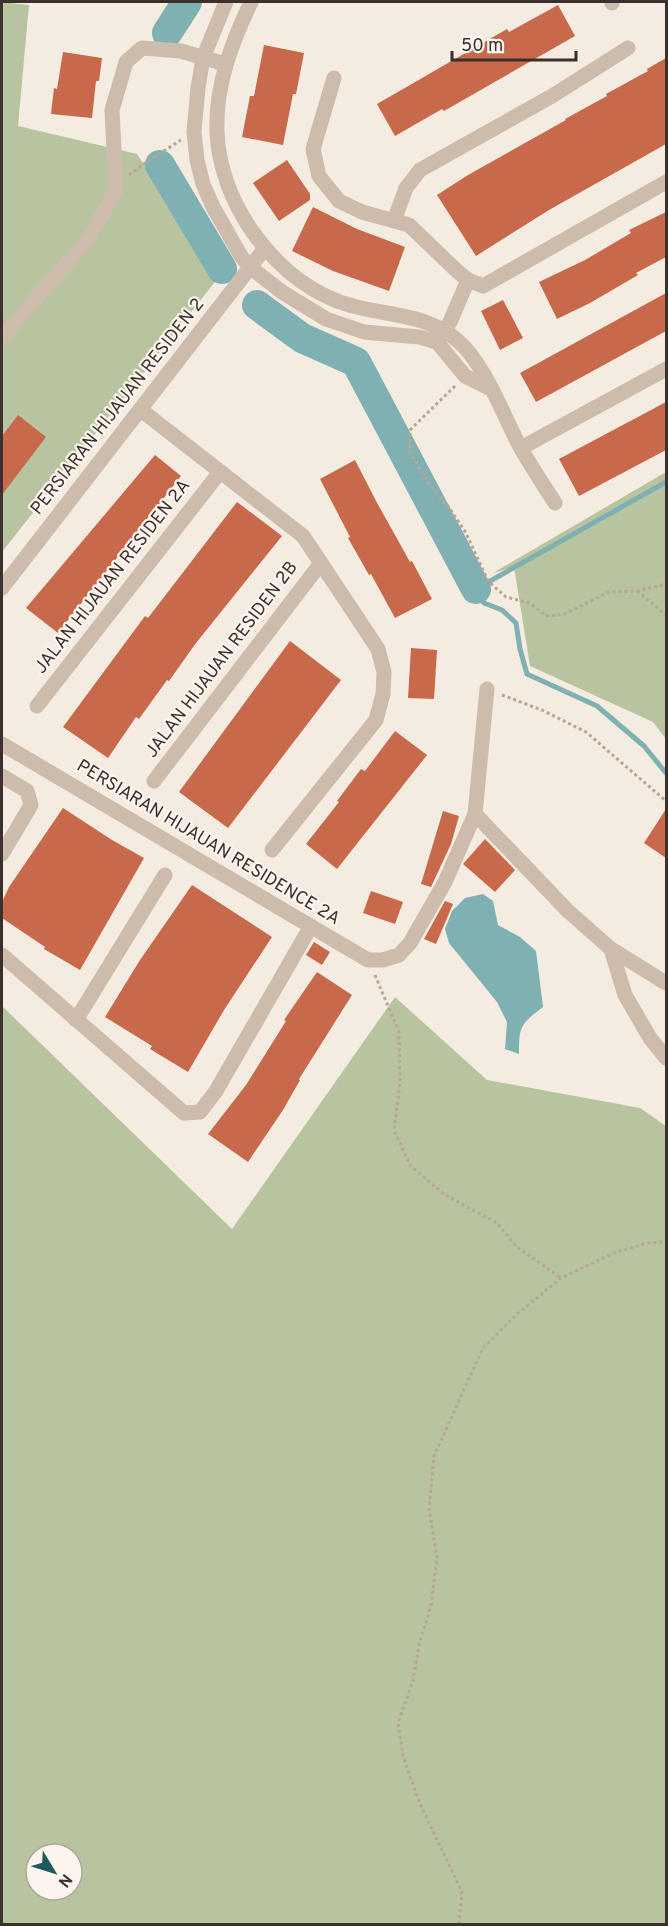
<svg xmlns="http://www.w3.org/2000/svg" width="668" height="1926" font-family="Overpass,sans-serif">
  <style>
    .green { fill: #b8c4a0; fill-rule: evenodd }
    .water { fill: #7fb0b2 }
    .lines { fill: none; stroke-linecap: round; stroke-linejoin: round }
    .stream { stroke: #7fb0b2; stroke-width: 5 }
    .river { stroke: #7fb0b2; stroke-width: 30 }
    .building { fill: #c8694b }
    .path { stroke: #b9a596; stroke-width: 3; stroke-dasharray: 3 3; stroke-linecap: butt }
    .minor { stroke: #cdbbac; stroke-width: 15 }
    .labels { text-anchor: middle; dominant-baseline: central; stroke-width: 4.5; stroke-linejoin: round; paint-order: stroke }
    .street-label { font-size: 18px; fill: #3b302b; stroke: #fbf5ee }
  </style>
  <rect width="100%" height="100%" fill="#f4ebe1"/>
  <g class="green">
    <polygon points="2,2 29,5 18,126 137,154 218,278 2,552"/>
    <polygon points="666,472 666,739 653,722 530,666 514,567 493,573"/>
    <path d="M395,997L487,1080L640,1108L666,1126V1924H2V1006L232,1229ZM36,1854H72V1890H36Z"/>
  </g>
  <path class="water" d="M483,894L493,901L498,925L520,937L536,951L543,1007C521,1024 519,1025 519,1054L505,1049L507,1022L497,1002L449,943L445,929L452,911L465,898Z"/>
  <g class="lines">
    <polyline class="stream" points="666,482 476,589 484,603 502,610 516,623 520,649 527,674 597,706 644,746 666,773"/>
    <g class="river">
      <polyline points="167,33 187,2"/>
      <polyline points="160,165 222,269"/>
      <polyline points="257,305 302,338 356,362 476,589"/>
    </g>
  </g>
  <g class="building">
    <polygon points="558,5 575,36 444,111 442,109 395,136 377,104 507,29 509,32"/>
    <polygon points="264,45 304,53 296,94 293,94 283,145 242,137 250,96 254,96"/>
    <polygon points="63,52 102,58 99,81 96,81 92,118 51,114 54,88 57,89"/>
    <polygon points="666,58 666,144 549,210 476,256 437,195 468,175 566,120 565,119 607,96 606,94 648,71 647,69"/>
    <polygon points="287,160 310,194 310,200 279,221 253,183"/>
    <polygon points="313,207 357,229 405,247 389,291 333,271 292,251"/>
    <polygon points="666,212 666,257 636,273 638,275 590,303 557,319 539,282 585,260 631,233 629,230"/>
    <polygon points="666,293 666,331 536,402 520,373"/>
    <polygon points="503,300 523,338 500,350 481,311"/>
    <polygon points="666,402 666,450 579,496 559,459"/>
    <polygon points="18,415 46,437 2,495 2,436"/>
    <polygon points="155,455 181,476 58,633 26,608"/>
    <polygon points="355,460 376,501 410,562 412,561 432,599 395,618 371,574 369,575 348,538 350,537 320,479"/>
    <polygon points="237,502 282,536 196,643 169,681 167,680 139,719 136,717 108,758 63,727 145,616 148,618"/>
    <polygon points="290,641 341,680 228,828 179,792"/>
    <polygon points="411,648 437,650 434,699 408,698"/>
    <polygon points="395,731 427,755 337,869 306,844 339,802 337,801 361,769 365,771"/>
    <polygon points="63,808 112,840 144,858 80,970 44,949 45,947 2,918 2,902 9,887"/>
    <polygon points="666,809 666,858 644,843"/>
    <polygon points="443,811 459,816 451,844 431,887 421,884"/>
    <polygon points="485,839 515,870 495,892 463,864"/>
    <polygon points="192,885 272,937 224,1010 188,1072 150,1049 152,1046 105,1017 140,960"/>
    <polygon points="371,891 403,902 395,924 363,913"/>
    <polygon points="445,901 453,904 436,944 424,939"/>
    <polygon points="314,942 330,952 322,965 306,955"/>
    <polygon points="317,972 352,995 299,1079 300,1080 283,1110 248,1162 208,1134 246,1085 286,1021 284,1020"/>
  </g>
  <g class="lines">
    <g class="path">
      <polyline points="129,175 148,161 181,140"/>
      <polyline points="455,386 410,430 410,453 428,482 448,506 466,533 488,581 506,597 530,603 546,616 563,615 609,592 637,591 666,584"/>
      <polyline points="637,591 666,615"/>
      <polyline points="502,695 542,710 586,732 666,801"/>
      <polyline points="375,975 399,1032 400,1083 394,1130 410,1165 445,1195 497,1223 517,1247 561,1278"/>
      <polyline points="459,1924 462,1892 420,1804 403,1756 398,1723 413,1681 419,1644 431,1606 437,1558 429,1508 434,1456 483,1348 516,1315 561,1278 616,1252 648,1243 666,1242"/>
    </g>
    <g class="minor">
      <polyline points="226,2 203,58 198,88 194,132 197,160 203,184 213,207 241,256 251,268 282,292 326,319 364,332 419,337 437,342 465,376 491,389"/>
      <path d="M251,2C232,42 215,86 217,132C220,203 272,275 337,301C379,317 421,310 457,340C483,361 503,414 519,445C530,465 543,484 555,503"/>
      <polyline points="612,3 612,2"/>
      <polyline points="334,78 313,149 319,176 339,201 362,212 409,225 457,271 468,280 483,286 666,182"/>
      <polyline points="394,221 406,188 420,170 552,96 628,48"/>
      <polyline points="2,337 89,238 116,190 112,110 126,62 142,48 181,51 225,64"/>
      <polyline points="439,339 450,322 468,280"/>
      <polyline points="141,410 303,536 378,649 384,672 383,694 376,720 272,850"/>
      <polyline points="521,448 666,369"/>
      <polyline points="2,588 265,248"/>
      <polyline points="37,706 220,472"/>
      <polyline points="2,744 368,960 383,960 399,955 410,943 445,882 475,814 487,689"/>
      <polyline points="2,776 27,791 31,805 2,854"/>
      <polyline points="154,781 321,563"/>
      <polyline points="475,814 568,911 611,949 666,983"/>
      <polyline points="611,949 625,995 650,1038 666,1058"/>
      <polyline points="2,955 184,1113 200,1112 216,1091 311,926"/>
      <polyline points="76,1020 165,875"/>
    </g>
  </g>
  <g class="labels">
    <g class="street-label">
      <text transform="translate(118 407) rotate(-52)">PERSIARAN HIJAUAN RESIDEN 2</text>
      <text transform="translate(113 577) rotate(-52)">JALAN HIJAUAN RESIDEN 2A</text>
      <text transform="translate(222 660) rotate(-53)">JALAN HIJAUAN RESIDEN 2B</text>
      <text transform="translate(208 843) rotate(31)">PERSIARAN HIJAUAN RESIDENCE 2A</text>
    </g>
  </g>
  <rect width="668" height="1926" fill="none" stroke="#3b302b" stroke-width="6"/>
  <g transform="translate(54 1872) rotate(128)"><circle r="28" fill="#fbf5ee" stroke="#aea6a0" stroke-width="1.5"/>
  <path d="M0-4.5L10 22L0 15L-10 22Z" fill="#1f5a5e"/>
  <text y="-9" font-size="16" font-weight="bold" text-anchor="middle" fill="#3b302b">N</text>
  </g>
  <path d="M452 51v9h124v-9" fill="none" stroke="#3b302b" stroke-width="3"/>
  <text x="461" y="51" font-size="18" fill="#3b302b" stroke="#fbf5ee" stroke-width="4.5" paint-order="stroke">50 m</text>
</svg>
